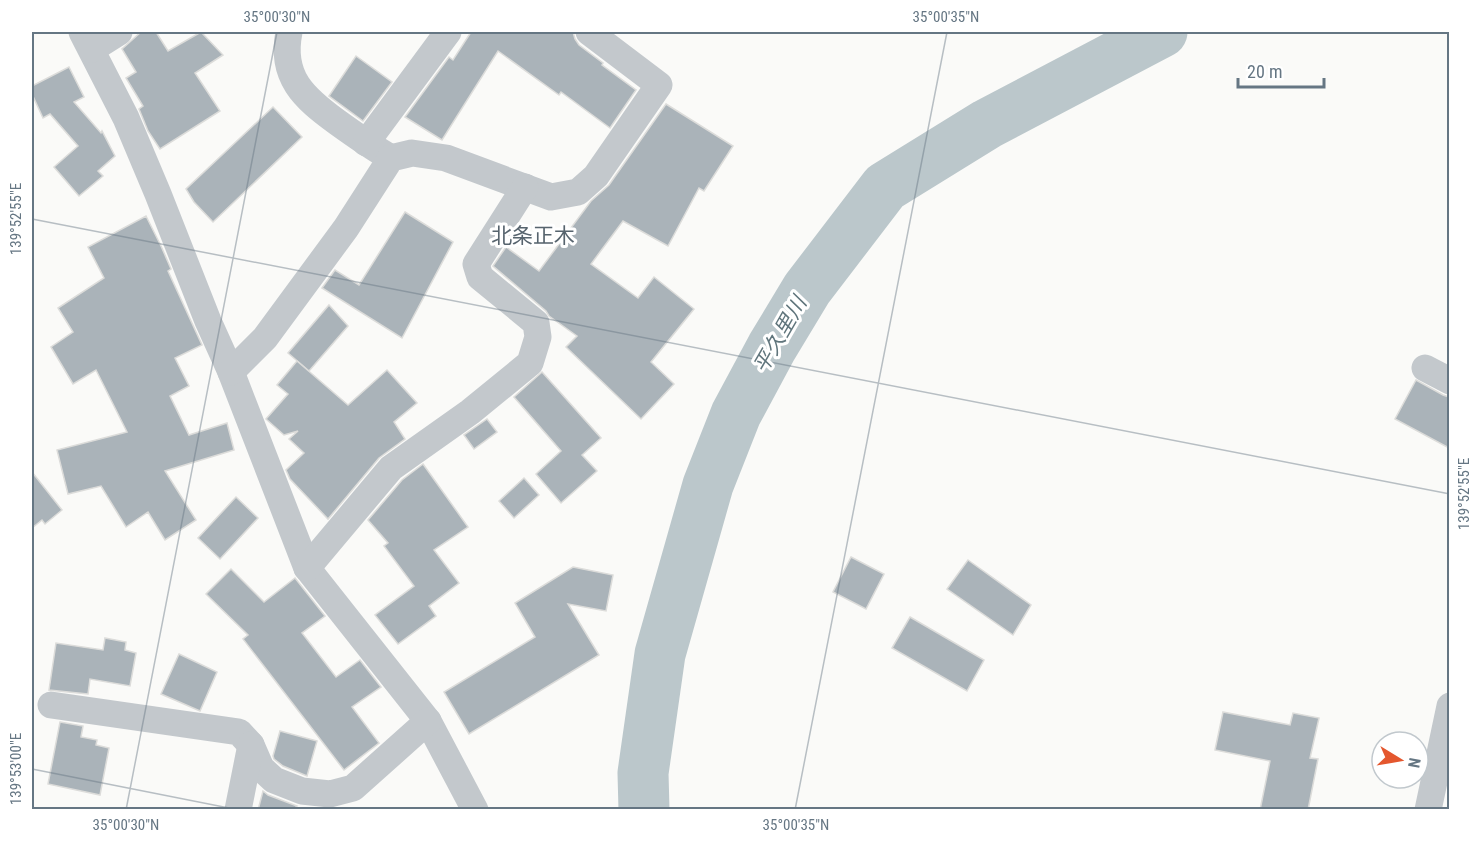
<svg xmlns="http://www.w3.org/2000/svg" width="1481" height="841" font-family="'Roboto Condensed','Noto Sans JP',sans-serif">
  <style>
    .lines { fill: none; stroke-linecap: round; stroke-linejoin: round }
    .river { stroke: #bbc7cb; stroke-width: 51 }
    .building { fill: #aab3b9; stroke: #dcdcda; stroke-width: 1.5 }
    .street { stroke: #c3c8cc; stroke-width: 27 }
    .ticks { fill: none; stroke: #657683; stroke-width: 1.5; stroke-opacity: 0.45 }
    .labels { text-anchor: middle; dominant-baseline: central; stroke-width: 6; stroke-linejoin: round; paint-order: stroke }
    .neighbourhood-label { font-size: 21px; fill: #57646e; stroke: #fff }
    .water-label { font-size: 21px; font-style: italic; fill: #60757c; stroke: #fff }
    .neatline { fill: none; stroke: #657683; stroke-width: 2 }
    .ticks-label { font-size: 15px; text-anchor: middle; fill: #657683 }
  </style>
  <rect width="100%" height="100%" fill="#fafaf8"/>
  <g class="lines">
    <polyline class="river" points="644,810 643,773 660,654 708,485 736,414 772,347 807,289 885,187 987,124 1162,32"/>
  </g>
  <g class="building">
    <polygon points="141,32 156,32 168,51 201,32 223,55 195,73 220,111 160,149 148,131 139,109 143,106 126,78 136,72 122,49"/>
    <polygon points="471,32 573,32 575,39 579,45 603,63 602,65 636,90 610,128 561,92 559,95 498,51 442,140 405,117 449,57 453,60"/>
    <polygon points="356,56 392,82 363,121 329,96"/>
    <polygon points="69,67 84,97 74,102 101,133 102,131 115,156 98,171 103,176 79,196 54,167 78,146 50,114 43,118 32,94 32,86"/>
    <polygon points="666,104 733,146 704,191 699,188 668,246 623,221 591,264 638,298 654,277 694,309 651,362 674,384 641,419 566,347 577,336 549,316 546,311 493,266 506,247 539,271 591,201 609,185"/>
    <polygon points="273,107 302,137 213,222 194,202 186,189"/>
    <polygon points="405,212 453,242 402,338 322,288 335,270 359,285"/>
    <polygon points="146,216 161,246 171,269 168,271 202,345 175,358 189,386 170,396 189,435 227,423 234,450 165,471 196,520 165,540 148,512 126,527 101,486 68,494 57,450 127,432 96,370 73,384 51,347 73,332 58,308 104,278 88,247"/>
    <polygon points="329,305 348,326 309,371 288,353"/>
    <polygon points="297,361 348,405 387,370 417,403 394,422 405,439 379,458 328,519 290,479 286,470 304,453 289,439 298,431 284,435 266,419 288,394 277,385"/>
    <polygon points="542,372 601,438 582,455 597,471 561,503 536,474 561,451 514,397"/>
    <polygon points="1416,380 1443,395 1449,397 1449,448 1395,419"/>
    <polygon points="487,419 497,432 474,449 464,435"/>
    <polygon points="423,464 468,527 434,550 459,583 429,606 436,616 398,644 375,615 414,586 384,546 388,543 368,520 402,480"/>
    <polygon points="32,472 62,510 45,524 42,520 32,528"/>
    <polygon points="524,478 539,495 514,518 499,501"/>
    <polygon points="236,497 258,518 220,559 198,538"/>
    <polygon points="851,557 884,574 866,609 833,592"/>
    <polygon points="968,560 1031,605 1013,635 947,589"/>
    <polygon points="573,567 613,575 606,611 568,604 599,655 469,734 444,692 535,637 515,603"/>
    <polygon points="231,569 264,602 295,578 325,616 302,633 336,677 360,660 381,687 352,707 379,743 344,770 243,639 248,635 206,594"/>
    <polygon points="910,617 984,660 967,691 892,648"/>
    <polygon points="105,638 126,642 125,650 136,653 130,686 90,679 88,694 49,690 56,643 103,650"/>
    <polygon points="179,654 217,672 200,711 161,694"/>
    <polygon points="1223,712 1290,725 1293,713 1319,718 1310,758 1318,759 1308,810 1260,810 1270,761 1215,750"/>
    <polygon points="60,722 83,726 81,737 97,740 96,745 109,748 100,795 48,784"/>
    <polygon points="280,731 317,741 307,776 283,766 274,759 273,756"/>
    <polygon points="263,791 268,795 297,806 293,810 258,810"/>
  </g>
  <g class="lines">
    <g class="street">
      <polyline points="82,32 126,118 158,194 208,321 231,372 307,568 428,721 475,810"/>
      <path d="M289,32C280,77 304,98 337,122C355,135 372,147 391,158"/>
      <polyline points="92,49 119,32"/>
      <polyline points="366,143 448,32"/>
      <polyline points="1425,368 1450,381"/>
      <polyline points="231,372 265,338 346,228 391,158 412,153 446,158 551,197 578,192 596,176 659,85 589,32"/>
      <polyline points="307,568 391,468 470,412 530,363 538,337 536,323 480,277 476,264 525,187"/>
      <polyline points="51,705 239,732 251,745 261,768 274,780 302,791 330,794 353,788 428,721"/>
      <polyline points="238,810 251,745"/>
      <polyline points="1428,810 1450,706"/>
    </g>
  </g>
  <path class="ticks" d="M32,219L1450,494M32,769L239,810M126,810L277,32M795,810L947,32"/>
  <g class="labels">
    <g class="neighbourhood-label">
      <text x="533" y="236">北条正木</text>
    </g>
    <g class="water-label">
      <text transform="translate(780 335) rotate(-60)">平久里川</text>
    </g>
  </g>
  <rect width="1481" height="841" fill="none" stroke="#ffffff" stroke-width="66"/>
  <g transform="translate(1400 760) rotate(101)"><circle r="28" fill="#ffffff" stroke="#c1c8cd" stroke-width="1.5"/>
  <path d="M0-4.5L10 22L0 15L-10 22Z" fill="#e4572e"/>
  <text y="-9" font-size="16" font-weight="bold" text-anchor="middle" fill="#657683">N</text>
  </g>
  <path d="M1238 78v9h86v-9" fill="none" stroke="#657683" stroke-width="3"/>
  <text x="1247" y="78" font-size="18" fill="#657683" stroke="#ffffff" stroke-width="4.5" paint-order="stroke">20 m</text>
  <rect x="33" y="33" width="1415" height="775" class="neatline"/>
  <g class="ticks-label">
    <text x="277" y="22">35°00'30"N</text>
    <text x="946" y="22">35°00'35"N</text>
    <text transform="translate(16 219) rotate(-90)" y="5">139°52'55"E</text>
    <text transform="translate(1464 494) rotate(-90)" y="5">139°52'55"E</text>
    <text transform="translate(16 769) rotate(-90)" y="5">139°53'00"E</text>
    <text x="126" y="830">35°00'30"N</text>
    <text x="796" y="830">35°00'35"N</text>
  </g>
</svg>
